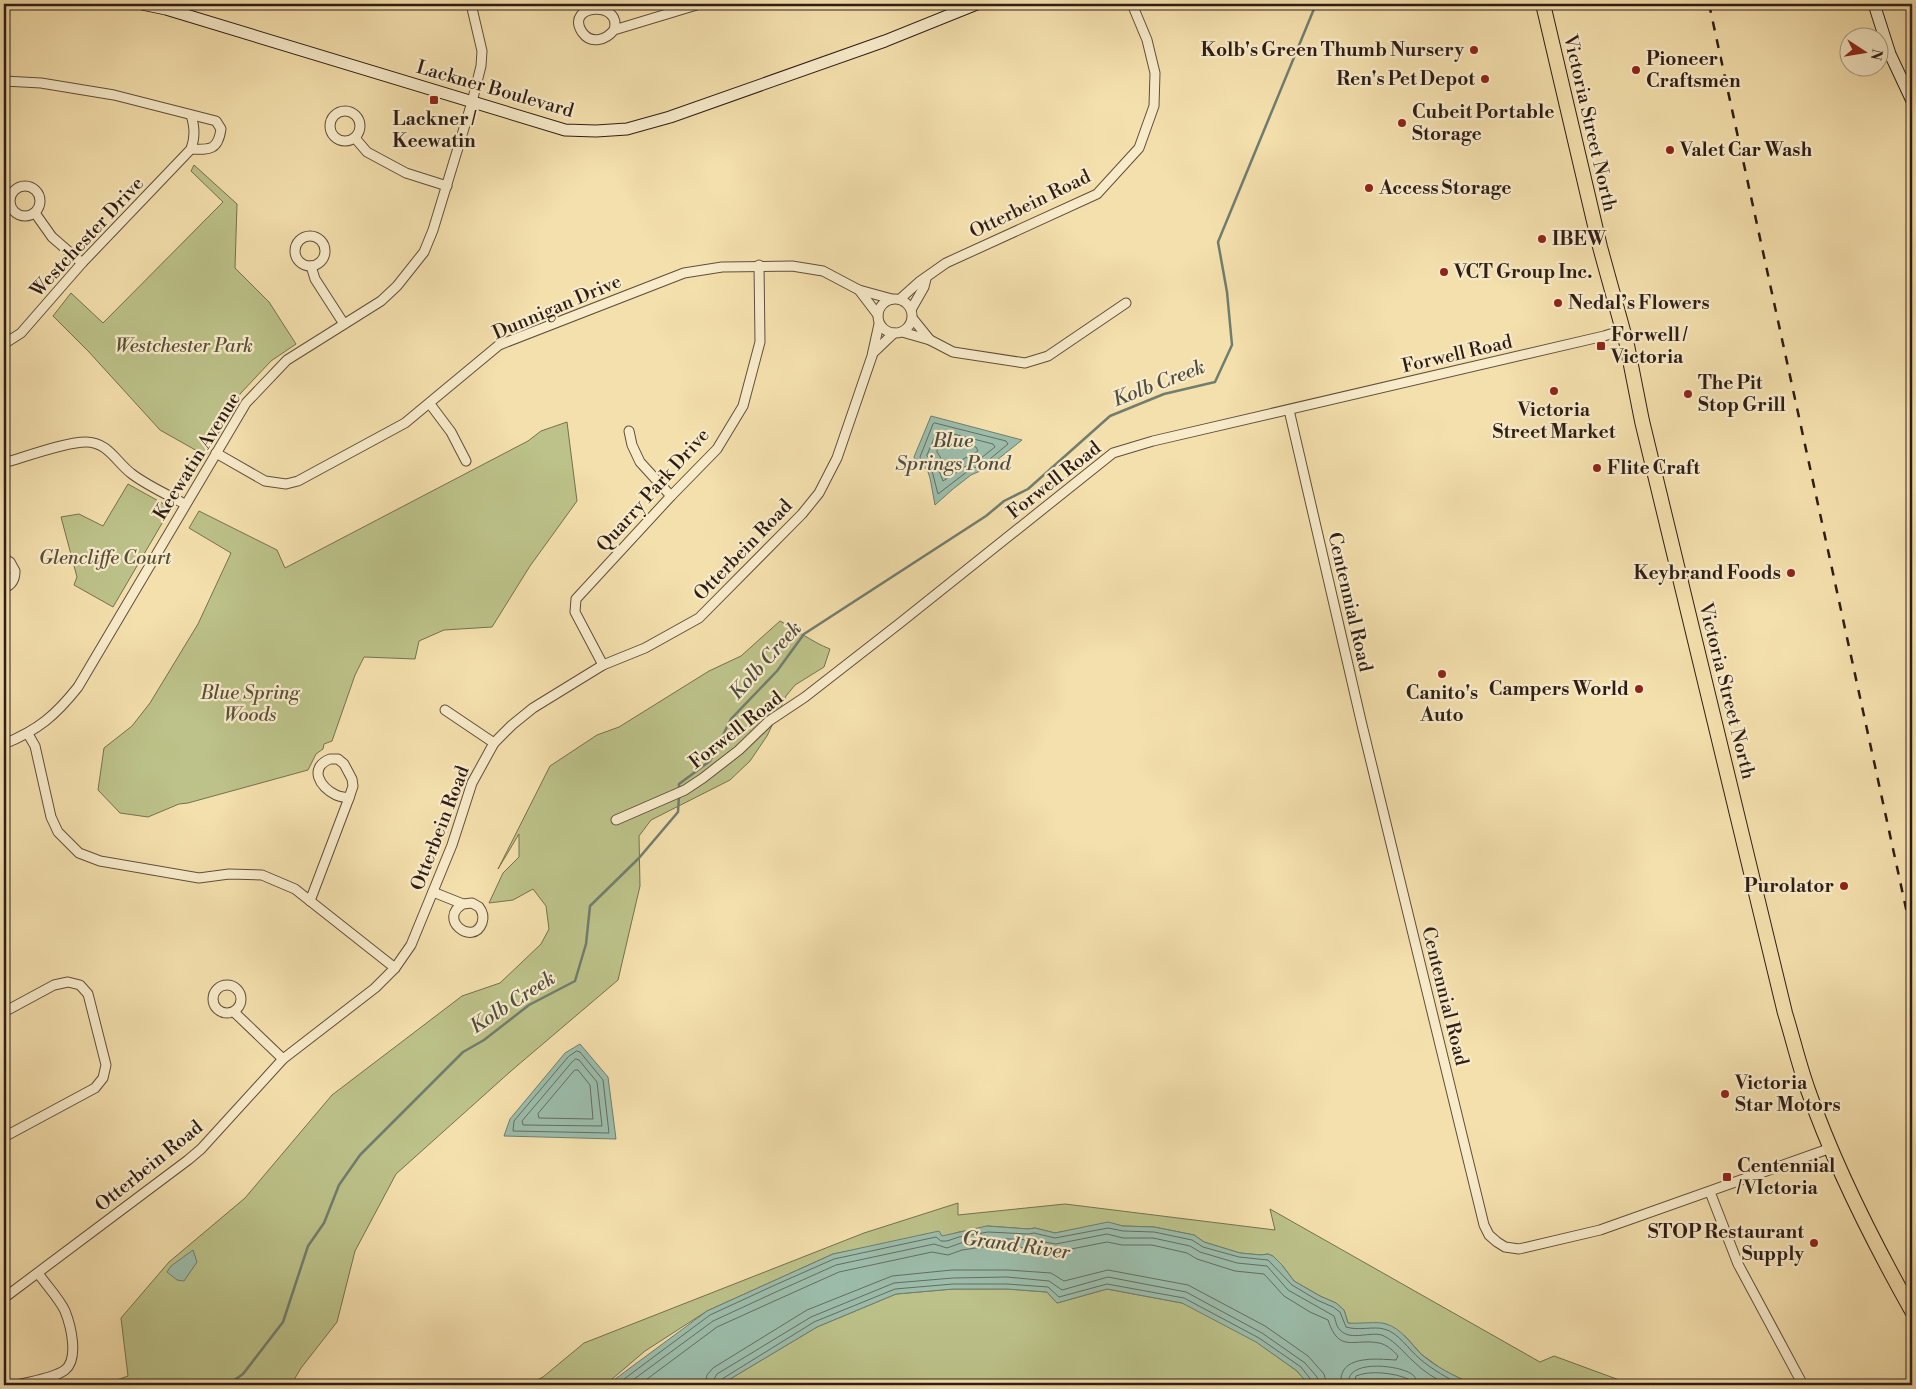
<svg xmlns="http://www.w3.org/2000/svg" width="1916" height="1389" font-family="'Libre Bodoni',serif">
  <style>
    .green { fill: #bcc289; stroke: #757050 }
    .water { fill: #9cbdab; stroke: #707d6f }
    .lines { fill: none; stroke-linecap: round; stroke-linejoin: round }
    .shore { stroke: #656d60; stroke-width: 1 }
    .stream { stroke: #707d6f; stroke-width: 2.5 }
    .street-casing { stroke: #604e3c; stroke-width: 11 }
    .secondary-casing { stroke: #2e1d16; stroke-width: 13 }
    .primary-casing { stroke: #2e1d16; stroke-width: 16 }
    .street { stroke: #f8ebca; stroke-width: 9 }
    .secondary { stroke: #f8ebca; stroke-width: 11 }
    .primary { stroke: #f4e0ad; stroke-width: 14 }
    .rail { stroke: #2e1d16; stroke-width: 2.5; stroke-dasharray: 9 9; stroke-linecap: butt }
    .poi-dot { fill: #8f2418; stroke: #f8ebca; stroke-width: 2 }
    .labels { text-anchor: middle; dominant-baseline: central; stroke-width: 4.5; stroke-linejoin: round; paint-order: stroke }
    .poi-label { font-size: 19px; font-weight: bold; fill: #2e1d16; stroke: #f8ebca; text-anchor: start }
    .street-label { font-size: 19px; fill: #2e1d16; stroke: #f8ebca }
    .park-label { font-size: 19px; font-style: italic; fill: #594f38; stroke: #f8ebca }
    .water-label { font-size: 20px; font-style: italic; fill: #4f4d43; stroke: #f8ebca }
  </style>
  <rect width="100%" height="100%" fill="#f4e0ad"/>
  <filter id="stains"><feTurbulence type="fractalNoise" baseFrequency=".004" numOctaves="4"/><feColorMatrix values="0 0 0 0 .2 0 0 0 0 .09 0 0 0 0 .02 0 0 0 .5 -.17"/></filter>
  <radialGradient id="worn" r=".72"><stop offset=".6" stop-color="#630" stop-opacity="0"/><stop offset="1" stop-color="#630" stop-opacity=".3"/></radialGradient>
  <g class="green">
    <polygon points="194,165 237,204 235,268 269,302 296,344 271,361 240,394 206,456 160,430 89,352 53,316 71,293 103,323 223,202 191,171"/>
    <polygon points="567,422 577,501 530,566 492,627 444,630 419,641 415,659 364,657 355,675 332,741 324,744 323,749 316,754 308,770 188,803 179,804 148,817 120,813 98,790 104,748 132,726 150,703 198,624 231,553 189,528 199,511 277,550 285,568 528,441 541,431"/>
    <polygon points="128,484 171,508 113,607 74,585 77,577 61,517 79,514 103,526"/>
    <path d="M780,621C797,630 812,642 830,649L824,667L795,685L786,696L767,736L750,761L730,780L651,820L639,836L640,886L618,980L511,1071L396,1174L355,1251L337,1322L301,1368L291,1385H103L128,1376L121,1318L169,1262L245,1198L332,1095L462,996L500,983L541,944L549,929L546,906L533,889L513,900L489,903L503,873L519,857V834L498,869L550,766L597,735L619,727L709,671L741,656Z"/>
    <polygon points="958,1203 958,1215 1065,1204 1275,1230 1270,1209 1540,1362 1554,1356 1633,1385 1474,1385 1443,1370 1421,1354 1406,1337 1386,1324 1359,1325 1348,1323 1344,1310 1336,1303 1320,1296 1294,1281 1282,1265 1273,1256 1268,1254 1261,1255 1240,1253 1204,1242 1194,1235 1154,1227 1123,1226 1108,1223 1055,1233 1035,1228 1028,1229 987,1226 979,1229 959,1232 946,1236 885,1244 833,1254 707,1311 645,1351 605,1385 527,1385 543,1377 584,1343 864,1233"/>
    <polygon points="953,1289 1007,1289 1047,1292 1057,1303 1107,1289 1182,1303 1229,1322 1297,1371 1309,1385 720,1385 817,1327 896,1294"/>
    <polygon points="1368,1378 1393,1379 1412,1385 1361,1385 1359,1379"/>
  </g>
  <g class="water">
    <polygon points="931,416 1022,440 987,468 971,475 953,489 935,505 930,478 927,469 917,464 914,457"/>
    <polygon points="580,1044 608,1077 616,1139 504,1136 510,1119 565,1053"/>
    <path d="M1108,1222L1123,1226L1154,1227L1194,1235L1204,1242L1240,1253L1261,1255L1268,1254L1273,1256L1282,1265L1294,1281L1320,1296L1336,1303L1344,1310L1348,1323C1358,1324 1379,1321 1386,1324C1401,1328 1411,1344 1421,1354C1437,1368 1455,1376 1474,1385H1412L1393,1379H1359L1361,1385H1309L1297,1371L1256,1342L1182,1303L1107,1289L1057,1303L1047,1292L1007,1289H953L896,1294L817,1327L720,1385H607L707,1311L833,1254L939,1231L942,1236L987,1226L1028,1229L1035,1228L1055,1233Z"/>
    <polygon points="193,1250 197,1262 184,1281 177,1280 167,1272 171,1266"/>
  </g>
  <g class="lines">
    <g class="shore">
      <polygon points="935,423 1006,441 1008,444 985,463 968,471 938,494 931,467 921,461 920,457 933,424"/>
      <polygon points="938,430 993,444 995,447 981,458 966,466 943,481 936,463 927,456"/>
      <polygon points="943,439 976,447 978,451 947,468 937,452"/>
      <polygon points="577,1051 580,1052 603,1080 609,1133 513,1131 514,1121 568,1057"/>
      <polygon points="576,1059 579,1060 597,1082 602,1126 523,1125 522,1121 572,1062"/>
      <polygon points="575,1070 578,1070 590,1085 593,1119 539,1118 538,1114"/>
      <path d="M616,1385L710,1315L775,1285L834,1259L936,1237L941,1241H947L959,1237L988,1232L1028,1234L1034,1233L1055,1238L1108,1228L1123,1231L1154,1232L1192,1240L1203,1247L1239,1257L1268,1260L1292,1285L1317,1300L1333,1307L1340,1312L1346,1327C1359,1331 1373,1326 1384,1329C1398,1332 1409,1350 1420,1359C1433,1370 1447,1378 1462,1385"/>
      <path d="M626,1385L713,1321L778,1291L836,1265L934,1244L947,1248L961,1243L988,1238L1033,1240L1056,1244L1107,1234L1123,1238H1153L1190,1246L1200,1252L1237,1263L1267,1266L1288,1290L1334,1316C1336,1321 1336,1326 1340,1330C1351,1342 1372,1330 1384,1336C1396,1342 1404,1353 1413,1361C1423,1371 1435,1379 1448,1385"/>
      <path d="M639,1385L717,1327L781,1298L839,1272L932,1252L948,1255L962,1250L989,1246L1033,1248L1056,1252L1107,1242L1122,1245H1152L1187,1253L1197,1259L1235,1271L1264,1274L1284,1296L1310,1312L1328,1320C1339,1354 1354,1338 1379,1343C1386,1344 1394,1351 1398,1356L1396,1360C1377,1359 1337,1354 1341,1385"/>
      <polyline points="705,1385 707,1375 713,1368 807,1310 892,1276 952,1270 1008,1270 1051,1273 1064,1281 1108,1270 1188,1285 1265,1326 1308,1356 1324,1374 1327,1385"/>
      <polyline points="712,1385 714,1379 717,1374 811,1317 894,1283 953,1278 1007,1277 1049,1281 1062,1290 1108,1277 1186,1292 1262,1333 1305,1363 1317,1377 1319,1385"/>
      <polyline points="719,1385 722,1379 814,1322 895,1289 953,1284 1007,1284 1048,1287 1059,1297 1107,1284 1184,1298 1259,1338 1301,1367 1312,1381 1313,1385"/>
      <path d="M1349,1385C1343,1358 1402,1365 1413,1375C1416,1378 1417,1381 1417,1385"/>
      <path d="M1356,1385L1355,1380L1356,1376C1370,1370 1395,1373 1408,1379L1411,1385"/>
    </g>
    <g class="stream">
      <polyline points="679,790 679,784 710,761 731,719 777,671 804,634 986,516 1004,501 1028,489 1110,416 1164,394 1215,382 1232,345 1227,292 1218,242 1316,4"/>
      <polyline points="227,1385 243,1374 283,1322 308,1246 324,1223 339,1185 360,1155 463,1052 484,1040 529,1005 575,981 586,944 590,906 639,858 678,812 679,796"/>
    </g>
    <g class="street-casing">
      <g id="street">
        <path d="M614,30C623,0 564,4 582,32C591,45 606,40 614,30L700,4"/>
        <path d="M4,81L41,83L114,95L216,121L221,129C218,150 210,150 191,149L82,263L21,333L4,344"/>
        <circle cx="345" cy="126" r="15"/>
        <polyline points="355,138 367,152 406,173 447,186"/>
        <path d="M191,149C195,137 195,128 191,115"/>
        <circle cx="25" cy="201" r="15"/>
        <polyline points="35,213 52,237 82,263"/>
        <circle cx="310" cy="251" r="15"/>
        <polyline points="311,266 315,279 344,324"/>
        <polyline points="859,290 878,315"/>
        <circle cx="895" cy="316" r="17"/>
        <polyline points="900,299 919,282 946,263 1097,194 1139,148 1154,106 1155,73 1147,40 1132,4"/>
        <polyline points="912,308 924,287 926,279"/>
        <polyline points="913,319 930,340"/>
        <polyline points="902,332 930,340 953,352 1025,363 1048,356 1126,303"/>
        <polyline points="873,353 894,333"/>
        <polyline points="430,404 451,432 466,461"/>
        <polyline points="1289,410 1362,725 1484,1225 1489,1235 1497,1242 1505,1247 1519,1249 1600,1230 1831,1148"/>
        <polyline points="629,431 632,445 640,462 671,496"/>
        <polyline points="216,453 265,481 286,484 298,481 405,423 499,345 684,273 722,267 792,266 823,271 859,290 892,299"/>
        <path d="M4,463C25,457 65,442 86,442C108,442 116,462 132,474C148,486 168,495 185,504"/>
        <path d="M4,559L10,562L15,571C15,579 12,585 4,588"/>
        <polyline points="603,665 575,612 576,599 671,496 717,449 743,406 760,342 759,265"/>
        <polyline points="445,710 494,743"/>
        <polyline points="28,734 35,746 51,817 58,832 79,853 100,861 199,878 229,874 262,875 295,889 395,968"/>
        <path d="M4,744C38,730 55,716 78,687L246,403L287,360L381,301L397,286L424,252L433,230L472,102L481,66L482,51L471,4"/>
        <path d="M330,759H338L344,764L352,779L353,786L349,798C345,797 340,797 336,795C320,787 308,768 330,759Z"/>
        <polyline points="616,820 685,790 703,778 739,750 769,721 805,697 900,623 1113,453 1153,441 1604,336 1623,330"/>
        <path d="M433,892L463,904L472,903L479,907C483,912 484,917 482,923C473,947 437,919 463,904"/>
        <polyline points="310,901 349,798"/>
        <circle cx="227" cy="999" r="14"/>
        <polyline points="4,1012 54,985 68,982 80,985 88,994 106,1065 103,1078 95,1088 4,1137"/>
        <polyline points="234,1012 283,1059"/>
        <polyline points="1710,1192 1738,1264 1803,1385"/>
        <polyline points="4,1298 188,1160 201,1149 283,1059 375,988 395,968 411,945 452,845 472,783 494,743 512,725 533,708 603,665 645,648 699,618 802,514 819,493 837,458 872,356 879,324"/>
        <path d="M17,1385C31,1381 52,1379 65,1370C79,1359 71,1326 65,1311C59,1298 46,1285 38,1273"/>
      </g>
    </g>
    <g class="secondary-casing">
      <g id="secondary">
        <polyline points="142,4 166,9 565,130 596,131 627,129 670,117 885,41 977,4"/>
        <polyline points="1874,4 1890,54 1912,101"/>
      </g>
    </g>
    <g class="primary-casing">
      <path id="primary" d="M1543,4L1600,247L1627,345L1642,421L1785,1013C1793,1039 1799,1065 1808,1090C1835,1167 1872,1240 1912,1311"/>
    </g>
    <use href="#street" class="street"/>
    <use href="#secondary" class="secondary"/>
    <use href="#primary" class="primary"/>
    <polyline class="rail" points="1709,4 1912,936"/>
  </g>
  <g class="poi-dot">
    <circle cx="1474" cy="50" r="5"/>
    <circle cx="1636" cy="70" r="5"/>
    <circle cx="1485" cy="79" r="5"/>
    <rect x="429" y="95" width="10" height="10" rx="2.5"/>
    <circle cx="1402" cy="123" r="5"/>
    <circle cx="1670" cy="150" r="5"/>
    <circle cx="1369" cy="188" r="5"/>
    <circle cx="1542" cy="239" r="5"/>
    <circle cx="1444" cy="272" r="5"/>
    <circle cx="1558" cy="303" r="5"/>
    <rect x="1596" y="341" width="10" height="10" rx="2.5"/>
    <circle cx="1554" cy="391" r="5"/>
    <circle cx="1688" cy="394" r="5"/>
    <circle cx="1597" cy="468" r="5"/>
    <circle cx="1791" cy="573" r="5"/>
    <circle cx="1442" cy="674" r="5"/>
    <circle cx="1639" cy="689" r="5"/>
    <circle cx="1844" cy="886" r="5"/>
    <circle cx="1725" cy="1094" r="5"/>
    <rect x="1722" y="1172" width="10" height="10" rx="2.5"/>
    <circle cx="1814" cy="1243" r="5"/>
  </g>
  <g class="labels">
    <g class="poi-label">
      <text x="1464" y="50" text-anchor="end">Kolb's Green Thumb Nursery</text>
      <text x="1646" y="59">Pioneer<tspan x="1646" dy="22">Craftsmen</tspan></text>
      <text x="1475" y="79" text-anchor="end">Ren's Pet Depot</text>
      <text x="1412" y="112">Cubeit Portable<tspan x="1412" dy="22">Storage</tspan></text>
      <text x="434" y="119" text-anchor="middle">Lackner /<tspan x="434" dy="22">Keewatin</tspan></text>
      <text x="1680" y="150">Valet Car Wash</text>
      <text x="1379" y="188">Access Storage</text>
      <text x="1552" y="239">IBEW</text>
      <text x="1454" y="272">VCT Group Inc.</text>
      <text x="1568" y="303">Nedal’s Flowers</text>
      <text x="1611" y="335">Forwell /<tspan x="1611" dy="22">Victoria</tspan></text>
      <text x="1698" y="383">The Pit<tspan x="1698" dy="22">Stop Grill</tspan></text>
      <text x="1554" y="410" text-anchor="middle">Victoria<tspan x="1554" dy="22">Street Market</tspan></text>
      <text x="1607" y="468">Flite Craft</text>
      <text x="1781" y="573" text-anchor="end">Keybrand Foods</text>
      <text x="1629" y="689" text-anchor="end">Campers World</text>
      <text x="1442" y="693" text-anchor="middle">Canito's<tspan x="1442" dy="22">Auto</tspan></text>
      <text x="1834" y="886" text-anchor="end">Purolator</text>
      <text x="1735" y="1083">Victoria<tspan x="1735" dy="22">Star Motors</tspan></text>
      <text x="1737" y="1166">Centennial<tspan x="1737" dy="22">/ VIctoria</tspan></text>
      <text x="1804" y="1232" text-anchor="end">STOP Restaurant<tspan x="1804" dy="22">Supply</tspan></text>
    </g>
    <g class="street-label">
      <text transform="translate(495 89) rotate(16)">Lackner Boulevard</text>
      <text transform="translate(1590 123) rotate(77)">Victoria Street North</text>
      <text transform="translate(1030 204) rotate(-26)">Otterbein Road</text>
      <text transform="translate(87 237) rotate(-47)">Westchester Drive</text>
      <text transform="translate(557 307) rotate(-23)">Dunnigan Drive</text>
      <text transform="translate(1457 354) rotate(-13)">Forwell Road</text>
      <text transform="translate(197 456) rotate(-58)">Keewatin Avenue</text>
      <text transform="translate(1054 480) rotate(-38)">Forwell Road</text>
      <text transform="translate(653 490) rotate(-48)">Quarry Park Drive</text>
      <text transform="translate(743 550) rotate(-46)">Otterbein Road</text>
      <text transform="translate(1350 602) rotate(77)">Centennial Road</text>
      <text transform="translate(1727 691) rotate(76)">Victoria Street North</text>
      <text transform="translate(736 730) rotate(-38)">Forwell Road</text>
      <text transform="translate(440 828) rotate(-69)">Otterbein Road</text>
      <text transform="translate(1445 996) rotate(76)">Centennial Road</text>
      <text transform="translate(149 1166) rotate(-39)">Otterbein Road</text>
    </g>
    <g class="park-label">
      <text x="184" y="346">Westchester Park</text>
      <text x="105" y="558">Glencliffe Court</text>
      <text x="250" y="693">Blue Spring<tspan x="250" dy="22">Woods</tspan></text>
    </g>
    <g class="water-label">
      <text transform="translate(1159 384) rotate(-21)">Kolb Creek</text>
      <text x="953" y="441">Blue<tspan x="953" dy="23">Springs Pond</tspan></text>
      <text transform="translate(766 661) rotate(-48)">Kolb Creek</text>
      <text transform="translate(513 1003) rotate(-33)">Kolb Creek</text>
      <text transform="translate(1016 1246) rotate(8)">Grand River</text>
    </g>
  </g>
  <rect width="1916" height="1389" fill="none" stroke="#f4e0ad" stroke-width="20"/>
  <rect x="5" y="5" width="1906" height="1379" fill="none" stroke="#2e1d16" stroke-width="2.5"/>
  <rect x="10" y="10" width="1896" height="1369" fill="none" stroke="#2e1d16"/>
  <g transform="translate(1864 52) rotate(102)"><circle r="24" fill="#f8ebca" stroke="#a79982"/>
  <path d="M0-4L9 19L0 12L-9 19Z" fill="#8f2418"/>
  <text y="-8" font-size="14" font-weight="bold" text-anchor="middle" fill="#2e1d16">N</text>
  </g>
  <rect width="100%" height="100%" filter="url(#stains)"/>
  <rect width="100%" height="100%" fill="url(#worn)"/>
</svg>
